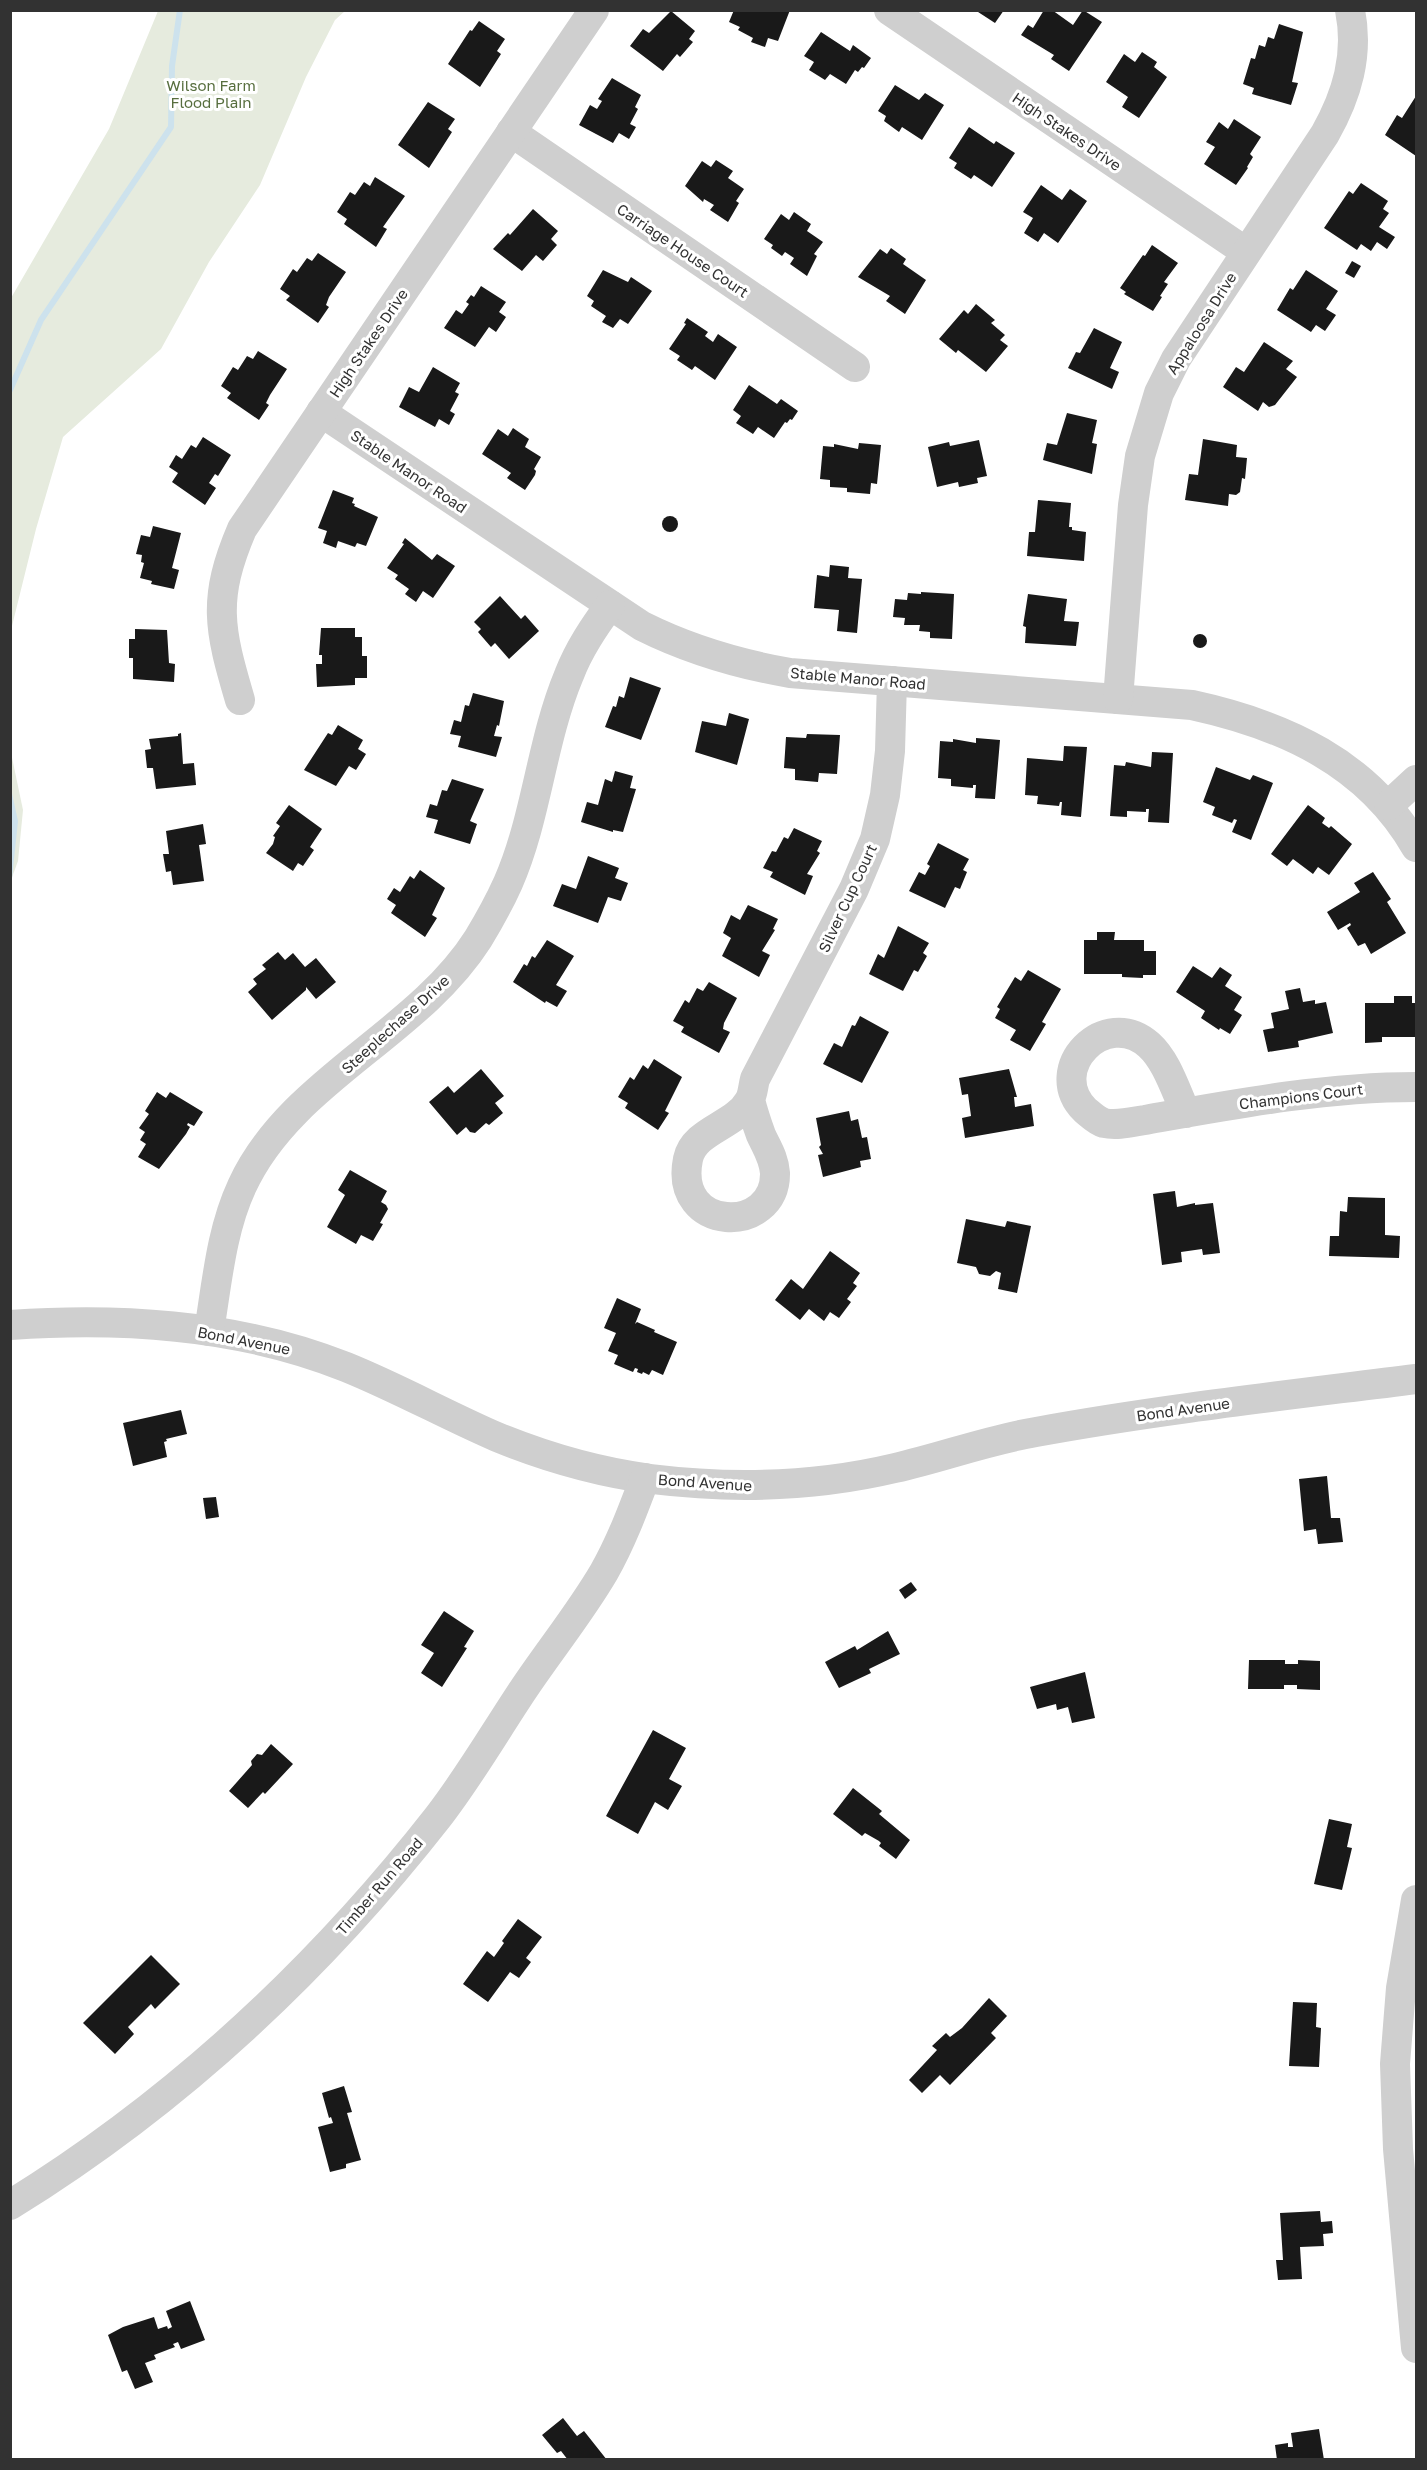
<svg xmlns="http://www.w3.org/2000/svg" width="1427" height="2470" font-family="'Golos Text',sans-serif">
  <style>
    .green { fill: #e6ebde }
    .water { fill: #cde2ed }
    .lines { fill: none; stroke-linecap: round; stroke-linejoin: round }
    .stream { stroke: #cde2ed; stroke-width: 6 }
    .building { fill: #191919 }
    .minor { stroke: #cfcfcf; stroke-width: 30 }
    .labels { text-anchor: middle; dominant-baseline: central; stroke-width: 6; stroke-linejoin: round; paint-order: stroke }
    .park-label { font-size: 15px; fill: #576e3e; stroke: #fff }
    .street-label { font-size: 15px; fill: #323232; stroke: #fff }
  </style>
  <rect width="100%" height="100%" fill="#fff"/>
  <g class="green">
    <polygon points="158,11 345,11 335,20 306,77 260,185 209,262 161,349 63,437 36,529 11,630 11,298 109,129"/>
    <polygon points="10,748 23,810 18,861 11,880"/>
  </g>
  <polygon class="water" points="11,789 18,821 11,888"/>
  <g class="lines">
    <polyline class="stream" points="10,390 41,320 171,127 172,66 180,10"/>
  </g>
  <g class="building">
    <polygon points="734,10 790,10 778,41 768,38 765,47 751,42 753,38 738,30 740,27 729,22"/>
    <polygon points="975,10 1004,10 995,23"/>
    <polygon points="1044,10 1052,10 1073,25 1083,10 1102,22 1069,71 1051,59 1054,55 1021,35 1028,25 1033,28"/>
    <polygon points="671,11 695,31 689,39 693,42 680,57 677,54 663,71 630,46 643,29 649,33"/>
    <polygon points="479,21 505,39 497,51 501,54 480,87 448,64 470,30 472,31"/>
    <polygon points="1279,24 1303,32 1292,82 1298,83 1291,105 1252,94 1254,88 1243,84 1251,58 1255,59 1259,45 1265,47 1268,37 1274,39"/>
    <polygon points="821,32 850,51 853,45 871,58 864,68 862,67 858,72 855,70 846,84 830,74 825,80 809,70 814,62 804,56"/>
    <polygon points="1142,52 1157,62 1154,67 1167,77 1139,118 1122,107 1128,97 1106,82 1124,54 1135,62"/>
    <polygon points="612,78 641,95 635,107 638,109 630,124 636,127 629,139 619,133 613,143 579,125 590,105 597,109 602,101 598,99"/>
    <polygon points="895,85 919,100 925,93 944,105 922,140 902,127 899,132 884,121 886,116 878,111"/>
    <polygon points="1416,96 1416,156 1385,135 1397,115 1402,118"/>
    <polygon points="428,102 455,119 448,129 452,132 429,168 398,145"/>
    <polygon points="1234,119 1261,137 1250,154 1253,157 1247,167 1248,168 1236,185 1204,164 1215,147 1206,142 1219,122 1228,129"/>
    <polygon points="969,127 994,144 996,141 1015,153 992,187 974,175 971,179 954,168 957,163 949,158"/>
    <polygon points="716,160 733,171 728,178 744,189 736,201 739,203 728,222 710,210 714,205 704,199 703,202 685,186 702,161 711,167"/>
    <polygon points="375,177 405,196 383,227 387,229 376,247 344,224 347,219 337,212 350,192 355,195 364,182 370,186"/>
    <polygon points="1361,183 1388,201 1383,209 1389,213 1379,227 1395,237 1387,249 1377,242 1371,251 1361,244 1357,250 1324,228 1349,191 1353,194"/>
    <polygon points="1041,185 1062,200 1070,189 1087,201 1058,243 1044,233 1038,242 1024,233 1033,218 1023,212"/>
    <polygon points="533,209 558,231 551,239 557,245 543,261 536,255 522,271 493,249 508,233 510,235"/>
    <polygon points="794,212 811,224 807,231 823,242 814,254 817,256 807,276 790,264 794,258 785,252 782,256 771,248 773,245 764,239 781,214 789,220"/>
    <polygon points="1152,245 1178,263 1164,282 1168,284 1160,296 1162,297 1153,311 1124,294 1126,292 1120,288 1143,255 1145,256"/>
    <polygon points="891,248 906,259 903,264 926,280 905,314 886,301 890,296 858,277 880,249 887,254"/>
    <polygon points="318,253 346,272 329,297 326,305 329,307 318,323 286,300 290,296 280,289 293,269 297,272 307,258 312,261"/>
    <polygon points="1352,261 1361,266 1354,278 1345,273"/>
    <polygon points="603,270 628,282 631,277 652,291 628,324 620,319 613,328 602,322 606,316 591,306 594,301 587,296"/>
    <polygon points="1306,270 1338,291 1326,309 1336,315 1325,331 1316,325 1311,332 1277,310 1290,288 1293,290"/>
    <polygon points="481,286 506,302 499,312 506,317 496,332 489,327 475,347 444,328 456,310 462,314 469,304 466,302 471,295 474,297"/>
    <polygon points="976,304 995,320 991,323 1005,335 1000,340 1008,346 986,372 958,350 956,353 939,339 964,310 968,314"/>
    <polygon points="687,318 708,332 705,336 713,342 718,334 737,347 715,380 695,366 692,370 677,360 680,356 669,349 686,324 684,323"/>
    <polygon points="1094,328 1122,342 1110,368 1119,372 1112,389 1068,368 1076,352 1080,353"/>
    <polygon points="1264,342 1293,361 1286,369 1297,377 1275,405 1269,407 1263,402 1258,411 1223,387 1236,367 1244,372"/>
    <polygon points="258,351 287,369 270,395 266,403 269,405 259,420 227,398 231,393 221,386 233,367 238,370 247,356 253,359"/>
    <polygon points="433,367 460,383 455,392 459,394 450,411 455,414 449,425 439,419 435,427 399,407 409,387 419,392"/>
    <polygon points="749,385 777,404 781,399 798,411 792,420 790,419 787,423 785,422 774,438 758,427 753,434 736,423 741,416 733,410"/>
    <polygon points="1067,413 1097,420 1092,443 1097,444 1092,474 1043,460 1047,443 1057,445"/>
    <polygon points="513,428 529,439 525,447 541,457 534,469 536,471 535,475 525,490 507,478 511,473 482,454 498,429 508,436"/>
    <polygon points="203,437 231,455 218,476 215,474 209,483 216,488 205,505 172,482 178,473 169,467 176,455 182,459 191,445 196,448"/>
    <polygon points="1203,439 1237,445 1236,457 1247,458 1245,479 1242,478 1240,492 1236,495 1229,494 1228,506 1185,500 1189,474 1198,475"/>
    <polygon points="979,440 987,476 977,478 978,483 959,487 958,482 937,487 928,447 949,442 950,446"/>
    <polygon points="859,443 881,445 877,484 871,483 870,494 847,492 847,488 830,487 830,480 820,479 823,446 834,447 834,444 858,449"/>
    <polygon points="333,490 354,498 352,503 355,504 354,506 378,517 366,546 357,543 355,547 338,541 336,548 323,543 327,531 318,528"/>
    <polygon points="1038,500 1071,503 1069,527 1072,527 1072,530 1086,532 1084,561 1027,556 1029,532 1035,532"/>
    <circle cx="670" cy="524" r="8"/>
    <polygon points="153,526 181,533 172,568 179,570 174,589 151,584 152,581 140,578 144,563 141,562 142,555 136,554 141,535 150,537"/>
    <polygon points="405,538 432,560 437,554 455,566 433,598 423,591 416,602 405,594 409,589 395,579 398,575 387,568 404,544 402,543"/>
    <polygon points="830,565 849,567 848,578 862,579 857,633 837,631 839,610 814,608 817,575 829,577"/>
    <polygon points="921,592 954,594 952,639 930,638 930,632 919,631 920,625 904,625 905,618 893,617 895,599 907,600 908,593 921,594"/>
    <polygon points="1028,594 1067,599 1064,621 1079,622 1076,646 1025,643 1026,627 1023,626"/>
    <polygon points="500,596 521,619 525,615 539,631 509,659 495,643 491,647 478,632 481,629 474,622"/>
    <polygon points="321,628 355,628 355,637 362,637 362,656 367,656 367,678 355,678 355,685 317,687 316,664 322,664 322,655 319,655"/>
    <polygon points="135,629 167,630 169,663 175,664 174,682 133,679 133,658 129,658 129,639 135,639"/>
    <circle cx="1200" cy="641" r="7"/>
    <polygon points="630,677 661,688 641,740 605,727 613,706 616,707 619,696 624,698"/>
    <polygon points="473,693 504,701 499,726 497,725 494,736 502,737 496,757 458,747 461,736 450,734 454,720 461,722 465,705 469,706"/>
    <polygon points="729,713 749,719 737,765 695,752 702,721 726,726"/>
    <polygon points="338,725 363,740 358,749 366,754 356,770 349,766 336,786 304,770 328,733 332,735"/>
    <polygon points="181,733 183,764 194,763 196,785 156,789 153,768 147,768 145,750 151,749 149,739 178,736 178,734"/>
    <polygon points="807,734 840,735 837,774 819,773 818,782 795,780 795,769 784,768 786,737 806,738"/>
    <polygon points="976,738 1000,740 995,799 975,798 976,785 973,785 973,788 951,786 951,779 938,778 940,741 953,742 953,739 976,743"/>
    <polygon points="1064,746 1087,747 1081,817 1061,815 1062,802 1060,802 1059,806 1037,804 1038,796 1025,795 1027,758 1063,761"/>
    <polygon points="1152,752 1173,753 1169,823 1148,822 1149,809 1146,809 1146,812 1127,811 1127,817 1110,816 1114,765 1125,766 1126,762 1151,767"/>
    <polygon points="1216,767 1250,780 1253,775 1273,783 1251,840 1232,832 1237,820 1234,819 1232,823 1212,815 1215,807 1203,802"/>
    <polygon points="615,771 633,776 630,788 636,789 623,832 613,830 613,832 581,822 587,802 598,805 605,779 612,782"/>
    <polygon points="452,779 484,789 470,821 477,824 470,844 434,833 438,820 426,817 430,804 437,806 442,790 447,791"/>
    <polygon points="289,805 322,829 310,847 314,850 303,866 298,863 293,871 266,853 273,844 275,837 273,836 280,826 276,823"/>
    <polygon points="1308,805 1325,818 1322,823 1329,828 1331,826 1352,844 1329,875 1318,867 1313,874 1293,859 1287,866 1271,854"/>
    <polygon points="203,824 206,844 199,845 204,881 173,885 171,871 166,872 163,854 169,854 166,831"/>
    <polygon points="794,828 822,841 817,851 820,853 807,874 813,876 805,895 770,877 773,872 763,868 772,851 776,852 784,837 788,839"/>
    <polygon points="938,843 969,859 963,870 967,872 960,889 955,887 945,908 909,891 919,872 925,875 930,866 927,864"/>
    <polygon points="588,856 619,868 615,878 628,883 621,901 608,897 598,923 553,906 562,884 576,889"/>
    <polygon points="420,870 445,888 432,915 437,918 425,937 391,913 396,905 387,899 394,888 400,892 410,876 414,879"/>
    <polygon points="1373,872 1391,899 1387,902 1406,933 1371,954 1365,943 1358,946 1347,928 1351,925 1350,923 1338,930 1327,912 1360,892 1354,883"/>
    <polygon points="748,905 778,919 773,929 775,930 762,951 770,955 759,977 722,956 731,938 723,933 731,915 740,920"/>
    <polygon points="898,926 929,943 923,953 927,956 918,972 914,970 903,991 869,974 878,954 884,958"/>
    <polygon points="1097,932 1115,932 1114,940 1144,940 1144,951 1156,951 1156,975 1143,975 1143,978 1122,977 1122,974 1084,974 1084,940 1097,940"/>
    <polygon points="547,940 574,956 556,985 567,991 557,1007 546,1001 545,1003 513,982 524,964 527,966 532,956 535,958"/>
    <polygon points="278,952 285,960 293,953 305,967 316,958 336,982 316,999 306,987 306,990 272,1020 248,992 257,984 253,979 266,969 262,965"/>
    <polygon points="1193,966 1212,978 1220,967 1232,975 1225,986 1242,997 1234,1010 1242,1015 1230,1034 1220,1028 1219,1030 1201,1018 1205,1011 1176,992"/>
    <polygon points="1028,970 1061,989 1042,1022 1046,1024 1030,1051 1010,1040 1016,1030 995,1018 1000,1009 997,1007 1015,977 1021,981"/>
    <polygon points="709,982 737,998 724,1023 723,1029 730,1032 719,1053 681,1032 684,1027 673,1021 685,1000 689,1003 697,988 703,991"/>
    <polygon points="1300,988 1303,1002 1315,1000 1315,1004 1326,1002 1333,1033 1298,1041 1299,1047 1268,1052 1263,1030 1274,1028 1271,1013 1289,1009 1285,991"/>
    <polygon points="1394,996 1412,996 1412,1003 1416,1003 1416,1037 1382,1037 1382,1042 1365,1043 1365,1003 1394,1003"/>
    <polygon points="860,1016 889,1032 862,1083 823,1064 834,1043 842,1047 852,1025 855,1026"/>
    <polygon points="654,1059 682,1077 665,1111 669,1113 658,1130 625,1108 628,1103 618,1097 630,1077 634,1080 643,1065 648,1069"/>
    <polygon points="481,1069 504,1096 495,1103 503,1113 489,1125 486,1123 475,1133 470,1132 466,1127 457,1135 429,1102 448,1086 454,1093"/>
    <polygon points="1009,1069 1017,1097 1014,1097 1015,1107 1031,1104 1034,1126 965,1138 962,1118 971,1116 968,1094 962,1095 959,1078"/>
    <polygon points="157,1092 166,1098 170,1092 203,1112 194,1126 188,1123 187,1125 190,1127 186,1134 159,1169 138,1157 146,1144 140,1140 145,1132 139,1128 149,1114 145,1111"/>
    <polygon points="849,1111 851,1121 858,1119 862,1138 867,1137 871,1159 860,1161 861,1167 823,1177 818,1155 823,1154 819,1147 821,1145 816,1118"/>
    <polygon points="350,1170 387,1191 381,1202 386,1205 388,1209 380,1223 383,1224 373,1241 361,1235 356,1244 327,1227 345,1195 338,1190"/>
    <polygon points="1175,1191 1177,1207 1195,1203 1195,1205 1213,1203 1220,1253 1203,1255 1202,1249 1181,1252 1182,1262 1162,1265 1153,1194"/>
    <polygon points="1348,1197 1385,1198 1385,1235 1400,1236 1399,1258 1329,1256 1330,1236 1339,1236 1340,1211 1347,1212"/>
    <polygon points="966,1219 1005,1227 1007,1221 1031,1226 1017,1293 998,1289 1001,1273 996,1271 990,1276 979,1274 976,1267 957,1263"/>
    <polygon points="830,1251 860,1273 853,1283 857,1286 847,1299 851,1302 839,1318 830,1312 824,1321 809,1309 800,1320 775,1300 791,1279 803,1289"/>
    <polygon points="617,1298 641,1309 635,1324 637,1322 655,1330 654,1332 677,1342 663,1375 652,1370 649,1375 643,1372 642,1374 637,1372 638,1369 635,1368 633,1372 614,1364 618,1355 608,1351 616,1333 604,1328"/>
    <polygon points="181,1410 187,1434 166,1439 167,1441 164,1442 167,1457 133,1466 123,1423"/>
    <polygon points="1327,1476 1331,1518 1340,1518 1343,1542 1318,1544 1316,1529 1304,1531 1299,1479"/>
    <polygon points="216,1497 219,1517 206,1519 203,1498"/>
    <polygon points="911,1582 917,1590 905,1599 899,1590"/>
    <polygon points="444,1611 474,1631 464,1647 467,1648 442,1687 421,1673 434,1653 421,1645"/>
    <polygon points="888,1631 900,1654 869,1669 871,1673 839,1688 825,1662 855,1646 857,1650"/>
    <polygon points="1249,1660 1285,1660 1285,1664 1298,1664 1298,1660 1320,1661 1320,1690 1297,1689 1297,1685 1284,1685 1284,1689 1248,1689"/>
    <polygon points="1085,1672 1095,1718 1072,1723 1068,1707 1057,1710 1056,1704 1037,1709 1030,1687"/>
    <polygon points="653,1730 686,1748 669,1779 682,1786 668,1810 655,1802 638,1834 606,1816"/>
    <polygon points="271,1744 293,1764 265,1794 263,1792 248,1808 229,1791 252,1765 251,1761 257,1754 262,1755"/>
    <polygon points="853,1788 882,1811 879,1814 910,1840 896,1859 879,1846 881,1843 879,1841 865,1833 862,1836 833,1814"/>
    <polygon points="1329,1819 1352,1824 1347,1847 1352,1848 1342,1890 1314,1884"/>
    <polygon points="518,1919 542,1937 526,1958 531,1962 519,1978 510,1972 488,2002 463,1984 487,1951 494,1957 504,1943 502,1941"/>
    <polygon points="151,1955 180,1984 155,2009 151,2004 128,2027 134,2034 115,2054 83,2023"/>
    <polygon points="989,1998 1007,2016 991,2033 996,2038 950,2085 940,2075 922,2093 909,2080 937,2050 932,2046 946,2033 950,2037 962,2028"/>
    <polygon points="1293,2002 1317,2003 1316,2027 1321,2028 1319,2067 1289,2066"/>
    <polygon points="344,2086 352,2112 347,2113 361,2160 346,2164 346,2168 330,2172 318,2127 333,2123 331,2117 329,2118 322,2093"/>
    <polygon points="1320,2211 1321,2222 1332,2221 1333,2233 1323,2234 1324,2246 1300,2247 1302,2279 1278,2280 1276,2260 1283,2260 1280,2213"/>
    <polygon points="190,2301 205,2340 181,2349 178,2342 173,2344 175,2347 154,2355 156,2359 145,2363 153,2382 135,2389 127,2370 122,2372 108,2335 123,2327 154,2317 158,2329 167,2326 168,2329 172,2327 166,2311"/>
    <polygon points="563,2418 577,2436 584,2431 607,2460 568,2460 561,2451 557,2453 542,2435"/>
    <polygon points="1319,2429 1324,2460 1277,2460 1275,2445 1288,2443 1288,2447 1293,2447 1291,2433"/>
  </g>
  <g class="lines">
    <g class="minor">
      <polyline points="889,10 1246,252"/>
      <polyline points="511,132 855,367"/>
      <path d="M321,412L642,626C690,650 738,664 790,673L1192,705C1284,725 1368,763 1416,847"/>
      <path d="M1118,699L1133,505L1140,456L1159,393L1176,359L1325,134C1347,95 1359,55 1350,10"/>
      <path d="M240,700C219,629 212,599 242,529L594,10"/>
      <polyline points="1389,805 1416,780"/>
      <path d="M750,1100C753,1112 757,1124 761,1135C767,1148 774,1158 775,1173C776,1235 673,1233 688,1159C694,1130 735,1126 749,1101C753,1095 753,1086 755,1079L854,889L875,839L885,795L890,751L892,681"/>
      <path d="M1186,1113C1176,1092 1167,1061 1149,1045C1105,1006 1044,1069 1085,1110C1091,1115 1097,1121 1104,1123C1117,1126 1132,1122 1145,1120C1235,1104 1325,1087 1416,1087"/>
      <path d="M10,1325C122,1317 241,1325 346,1367C398,1388 446,1415 497,1437C546,1457 598,1472 651,1479C733,1489 815,1487 895,1468C943,1457 988,1440 1036,1432C1162,1409 1290,1395 1416,1379"/>
      <path d="M209,1331C217,1283 221,1231 242,1186C290,1081 417,1035 478,939C489,921 499,903 508,883C537,817 541,742 569,675C579,649 594,627 610,605"/>
      <polyline points="1416,1900 1401,1988 1395,2064 1398,2149 1416,2348"/>
      <path d="M10,2205C175,2103 319,1969 438,1817C469,1777 495,1732 523,1690C549,1651 580,1613 604,1572C621,1542 633,1510 645,1478"/>
    </g>
  </g>
  <g class="labels">
    <g class="park-label">
      <text x="211" y="85">Wilson Farm<tspan x="211" dy="17">Flood Plain</tspan></text>
    </g>
    <g class="street-label">
      <text transform="translate(1067 131) rotate(34)">High Stakes Drive</text>
      <text transform="translate(683 250) rotate(34)">Carriage House Court</text>
      <text transform="translate(1201 323) rotate(-58)">Appaloosa Drive</text>
      <text transform="translate(368 343) rotate(-56)">High Stakes Drive</text>
      <text transform="translate(409 471) rotate(34)">Stable Manor Road</text>
      <text transform="translate(858 678) rotate(5)">Stable Manor Road</text>
      <text transform="translate(847 898) rotate(-65)">Silver Cup Court</text>
      <text transform="translate(395 1024) rotate(-42)">Steeplechase Drive</text>
      <text transform="translate(1301 1096) rotate(-7)">Champions Court</text>
      <text transform="translate(244 1340) rotate(11)">Bond Avenue</text>
      <text transform="translate(1183 1409) rotate(-8)">Bond Avenue</text>
      <text transform="translate(705 1482) rotate(4)">Bond Avenue</text>
      <text transform="translate(379 1886) rotate(-49)">Timber Run Road</text>
    </g>
  </g>
  <rect width="1427" height="2470" fill="none" stroke="#323232" stroke-width="24"/>
</svg>
